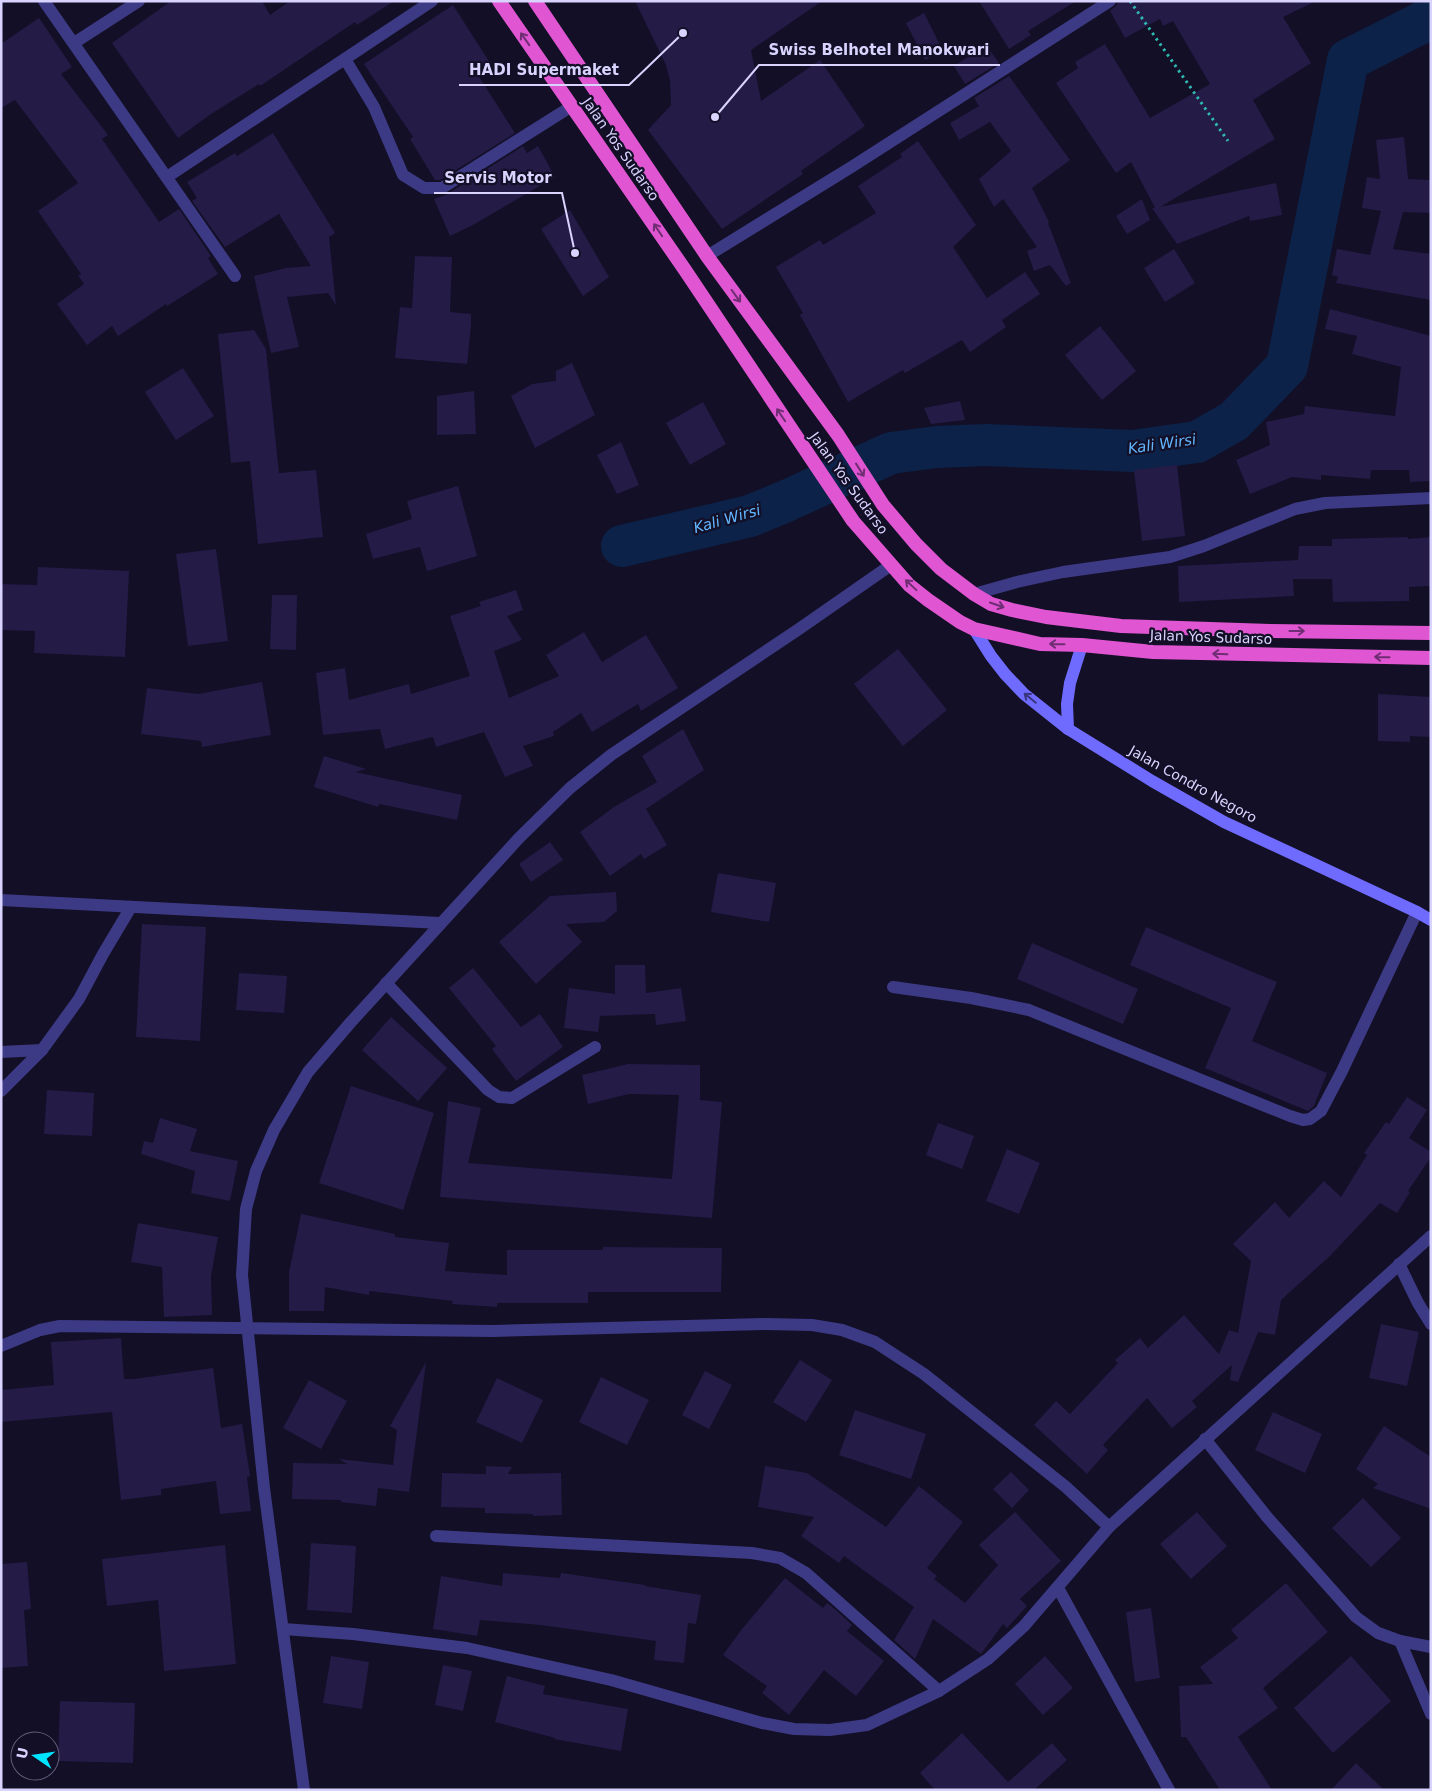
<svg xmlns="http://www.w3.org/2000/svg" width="1432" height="1791" font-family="'DejaVu Sans',sans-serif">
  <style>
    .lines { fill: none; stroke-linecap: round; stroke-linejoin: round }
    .river { stroke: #0c2248; stroke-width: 42 }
    .building { fill: #241b47 }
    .path { stroke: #2fb8b0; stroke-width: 3; stroke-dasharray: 2.5 4; stroke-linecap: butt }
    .minor { stroke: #3d3a85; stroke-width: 12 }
    .tertiary { stroke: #3d3a85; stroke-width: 12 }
    .secondary { stroke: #6f6bff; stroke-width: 12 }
    .trunk { stroke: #e055d1; stroke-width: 14 }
    .oneway { stroke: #6f2e73 }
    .oneway2 { stroke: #38347d }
    .labels { text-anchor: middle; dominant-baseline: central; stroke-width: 4.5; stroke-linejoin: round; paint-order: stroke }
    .street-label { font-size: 14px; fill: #d9d4ff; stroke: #130f26 }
    .water-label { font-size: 15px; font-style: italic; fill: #62b6ff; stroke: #130f26 }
    .leader { fill: none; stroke: #d9d4ff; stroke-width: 2 }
    .callout-dot { fill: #d9d4ff; stroke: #130f26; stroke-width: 2 }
    .callout-label { font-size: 15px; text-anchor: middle; font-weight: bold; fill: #d9d4ff; stroke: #130f26; stroke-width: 4.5; stroke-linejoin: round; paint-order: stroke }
  </style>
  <rect width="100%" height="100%" fill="#130f26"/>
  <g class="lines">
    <polyline class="river" points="622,546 750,516 784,502 891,453 937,447 986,445 1132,451 1197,442 1234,421 1287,366 1348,60 1431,18"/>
  </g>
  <g class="building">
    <polygon points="171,1 262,1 270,15 290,1 394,1 357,25 355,22 260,86 259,84 211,114 178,138 112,43"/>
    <polygon points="635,1 822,1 751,50 761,101 820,60 865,126 801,171 803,174 722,229 648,130 671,105 670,81 666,65"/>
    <polygon points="979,1 1076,1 1028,31 1031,35 1009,49"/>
    <polygon points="1118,1 1316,1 1283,17 1311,63 1253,100 1275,139 1160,207 1276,183 1282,215 1250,221 1249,216 1177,244 1152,208 1155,208 1131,162 1116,173 1056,83 1078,68 1075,62 1105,44 1150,118 1210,84 1173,21 1163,26 1160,19 1125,38 1110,11 1117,5"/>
    <polygon points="453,5 492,66 478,75 515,133 440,180 435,180 410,139 413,137 364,64"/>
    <polygon points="924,13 943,51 925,60 906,23"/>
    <polygon points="39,18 72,67 61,74 108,135 102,139 159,222 179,209 211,256 208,258 218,274 167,306 166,304 118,336 112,326 87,345 57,304 84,284 78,275 81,274 38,211 78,183 15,100 1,108 1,44"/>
    <polygon points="986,45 999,63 965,84 954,66"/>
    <polygon points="1009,76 1070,160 1032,188 1049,222 1048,223 1071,283 1066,286 1050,265 1034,271 1027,251 1037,247 1003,199 994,207 979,179 1011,151 990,122 959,140 950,123 979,106 974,98"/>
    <polygon points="273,133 335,233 329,237 336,305 328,293 287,297 299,347 271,353 254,276 286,268 311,266 279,214 225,247 192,201 197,198 187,182 235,153 237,156"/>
    <polygon points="1404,137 1408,179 1431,180 1431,213 1403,212 1393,249 1431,254 1431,300 1336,283 1338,277 1332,275 1337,249 1370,255 1381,211 1362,208 1367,177 1380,179 1376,140"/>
    <polygon points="918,141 976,225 953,247 987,298 1025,272 1040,294 1002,320 1006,327 970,352 962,340 905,373 903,370 848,402 800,315 803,313 776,267 820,240 823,245 876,213 858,186 902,157 900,154"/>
    <polygon points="523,146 527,153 538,146 555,177 473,225 450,236 434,199 446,195"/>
    <polygon points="1142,199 1150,220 1127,234 1116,216"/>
    <polygon points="570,210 609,277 583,296 541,229"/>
    <polygon points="1174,249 1195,283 1165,302 1144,268"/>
    <polygon points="415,256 452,257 450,312 471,314 471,326 467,364 395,358 400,307 412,308"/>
    <polygon points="1330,309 1431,336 1431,481 1410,482 1409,470 1371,470 1370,479 1321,475 1321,480 1292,477 1250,494 1236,460 1270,445 1266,422 1304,414 1305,406 1395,416 1401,367 1352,354 1357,336 1325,329"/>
    <polygon points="1100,326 1136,371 1102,400 1065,355"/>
    <polygon points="254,330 266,349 279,473 316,470 323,537 258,544 250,461 231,463 218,334"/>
    <polygon points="572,363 595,415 535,448 511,396 532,384 556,381 556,371"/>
    <polygon points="183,368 214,416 176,440 145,392"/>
    <polygon points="474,391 476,434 437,435 437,396"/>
    <polygon points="960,401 965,420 931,424 924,408"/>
    <polygon points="703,402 726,444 690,465 666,423"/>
    <polygon points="621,442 639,485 617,494 597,455"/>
    <polygon points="1177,465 1185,536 1142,541 1134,470"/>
    <polygon points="458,486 477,556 427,571 420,547 373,559 366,534 412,519 407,501"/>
    <polygon points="1408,537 1408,539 1431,537 1431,586 1409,587 1409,601 1333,602 1332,579 1293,579 1294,596 1179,602 1178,566 1298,560 1299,546 1332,546 1332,539"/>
    <polygon points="216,549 228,641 188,646 176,554"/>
    <polygon points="38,567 129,571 125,657 34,653 35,631 1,630 1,584 37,585"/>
    <polygon points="516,590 523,610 507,616 522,640 494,651 509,698 559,676 546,655 584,632 602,662 646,635 678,688 641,711 638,704 592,732 581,713 553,732 554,736 523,746 533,766 505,777 484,732 436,747 433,737 385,749 380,729 323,735 316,673 345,668 349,700 409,684 411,694 470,676 450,616 481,606 479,602"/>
    <polygon points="272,595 297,595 296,650 270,649"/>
    <polygon points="898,649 947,710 903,746 854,684"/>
    <polygon points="262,682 271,735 202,747 201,741 141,734 147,688 198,694"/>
    <polygon points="1378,694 1431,697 1431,737 1410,736 1410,742 1378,741"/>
    <polygon points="683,729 704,770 646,809 667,845 644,859 641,854 610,876 580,832 614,807 657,782 642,756"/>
    <polygon points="324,756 366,769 355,772 462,795 457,820 379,804 378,807 314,787"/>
    <polygon points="550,842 563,860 531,882 519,864"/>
    <polygon points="718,873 776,883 769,922 711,912"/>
    <polygon points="616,892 617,911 604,922 566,924 582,942 536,984 499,942 550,896"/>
    <polygon points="142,924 206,927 200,1041 136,1037"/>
    <polygon points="1146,927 1277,982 1252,1041 1327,1073 1314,1106 1308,1111 1205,1068 1231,1008 1130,965"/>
    <polygon points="1032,943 1138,989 1123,1024 1017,979"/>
    <polygon points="615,965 645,965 646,993 681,988 686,1021 656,1025 655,1014 600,1016 598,1032 564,1028 569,988 615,994"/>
    <polygon points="473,968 521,1027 540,1014 563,1047 516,1081 492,1049 496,1046 449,988"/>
    <polygon points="239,973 287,976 284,1013 236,1010"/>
    <polygon points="391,1017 447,1068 418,1101 362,1050"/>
    <polygon points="628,1064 700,1065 700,1100 722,1102 712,1218 440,1197 448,1101 481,1108 468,1163 672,1179 679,1095 629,1094 588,1104 582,1075"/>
    <polygon points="351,1086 434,1113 403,1210 319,1183"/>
    <polygon points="47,1090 94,1093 92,1136 44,1134"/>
    <polygon points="1407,1097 1427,1110 1409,1138 1431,1152 1431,1157 1408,1191 1410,1192 1397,1213 1380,1203 1330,1256 1281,1300 1275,1335 1258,1332 1238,1382 1230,1380 1232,1365 1192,1401 1197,1407 1172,1428 1147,1398 1103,1445 1108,1450 1087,1474 1034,1425 1056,1401 1070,1414 1118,1363 1115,1360 1140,1338 1148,1348 1184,1315 1219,1354 1229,1330 1238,1333 1251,1261 1233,1244 1275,1202 1289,1218 1324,1181 1341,1197 1367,1155 1364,1153 1386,1122 1389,1124"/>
    <polygon points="160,1118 197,1129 190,1151 238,1161 230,1201 191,1193 195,1171 141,1154 144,1141 153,1143"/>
    <polygon points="938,1123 974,1136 962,1169 926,1155"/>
    <polygon points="1007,1149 1040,1163 1019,1214 986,1201"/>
    <polygon points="301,1214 395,1234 395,1237 449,1243 445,1271 507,1275 507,1250 603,1250 603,1247 722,1248 721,1292 588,1292 588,1303 497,1303 497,1307 452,1304 453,1301 369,1291 369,1295 325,1287 324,1311 289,1311 289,1272"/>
    <polygon points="138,1223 218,1237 211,1276 212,1315 164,1317 162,1267 131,1262"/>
    <polygon points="1381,1324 1419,1332 1407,1386 1369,1378"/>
    <polygon points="121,1338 124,1379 134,1379 213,1368 221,1428 242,1424 250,1476 247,1477 251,1511 220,1514 216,1481 161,1489 161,1495 121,1500 112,1412 1,1422 1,1390 54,1385 51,1342"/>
    <polygon points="800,1360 832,1380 806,1422 773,1402"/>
    <polygon points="426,1362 409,1492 378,1488 376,1506 341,1502 341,1500 292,1499 293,1463 347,1464 339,1459 393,1465 397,1430 390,1426"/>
    <polygon points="705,1371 732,1385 709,1429 682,1415"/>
    <polygon points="601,1377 649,1400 627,1445 579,1422"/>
    <polygon points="497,1378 543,1400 522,1443 476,1422"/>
    <polygon points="309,1380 347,1401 321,1449 283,1428"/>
    <polygon points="855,1410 926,1434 911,1479 839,1455"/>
    <polygon points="1273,1412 1322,1434 1305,1473 1255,1450"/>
    <polygon points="1384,1426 1431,1457 1431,1509 1373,1488 1378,1484 1356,1469"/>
    <polygon points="486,1466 512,1467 508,1474 561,1473 562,1515 533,1516 533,1514 485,1513 485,1508 441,1507 442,1473 486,1474"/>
    <polygon points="765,1466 807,1473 886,1527 919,1486 963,1522 927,1568 937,1576 934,1579 965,1603 998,1565 979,1545 1015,1512 1061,1561 1020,1599 1027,1606 1007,1628 1003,1624 981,1654 933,1619 915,1659 894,1640 914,1607 844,1556 839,1563 801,1536 814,1517 758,1507"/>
    <polygon points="1011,1472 1029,1490 1012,1508 993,1489"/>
    <polygon points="1363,1498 1401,1538 1371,1567 1332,1528"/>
    <polygon points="1197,1512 1227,1546 1191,1579 1160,1544"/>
    <polygon points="311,1543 356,1546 352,1613 307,1610"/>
    <polygon points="225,1545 236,1664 164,1671 158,1600 107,1606 102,1559"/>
    <polygon points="27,1562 31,1609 24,1610 28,1666 1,1668 1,1564"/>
    <polygon points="503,1573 560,1578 561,1573 645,1585 645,1586 701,1595 696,1624 688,1623 684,1663 654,1660 656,1641 541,1625 480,1620 477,1636 433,1629 441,1576 502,1586"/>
    <polygon points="785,1578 823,1608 827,1603 836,1610 852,1625 847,1631 884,1661 856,1696 824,1670 789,1715 762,1693 767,1686 723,1655 742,1629"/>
    <polygon points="1286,1583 1328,1632 1263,1688 1278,1708 1238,1737 1272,1790 1220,1790 1186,1737 1181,1737 1179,1686 1213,1684 1200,1667 1238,1638 1231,1630"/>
    <polygon points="1151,1608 1160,1678 1135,1682 1126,1612"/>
    <polygon points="331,1656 369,1662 362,1709 323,1703"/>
    <polygon points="1045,1656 1073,1688 1043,1715 1015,1684"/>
    <polygon points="1351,1656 1391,1701 1333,1753 1294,1708"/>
    <polygon points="443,1665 472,1671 463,1711 435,1705"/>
    <polygon points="507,1676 545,1686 543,1694 628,1709 621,1751 554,1739 555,1738 495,1722"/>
    <polygon points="60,1701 135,1703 133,1763 58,1761"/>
    <polygon points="962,1733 1008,1782 1052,1743 1067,1760 1034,1790 935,1790 920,1773"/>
    <polygon points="1356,1763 1384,1790 1331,1790"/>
  </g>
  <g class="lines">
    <polyline class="path" points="1130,1 1228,141"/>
    <g class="minor">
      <polyline points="44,1 235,276"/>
      <polyline points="74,43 139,1"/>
      <polyline points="345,59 374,107 403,175 424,188 442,188 572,106"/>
      <polyline points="167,177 432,1"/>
      <polyline points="707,256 853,166 1110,1"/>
      <polyline points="974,594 1017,582 1063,572 1170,557 1204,546 1295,509 1325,503 1431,498"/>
      <polyline points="1,900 440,923"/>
      <polyline points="386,983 488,1090 499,1097 512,1098 595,1047"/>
      <polyline points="893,987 971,998 1029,1010 1290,1116 1303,1120 1310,1119 1321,1111 1342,1071 1417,912"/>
      <polyline points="1,1052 42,1050"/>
      <polyline points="1,1091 42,1050 79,999 103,954 131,907"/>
      <polyline points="1399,1264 1418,1303 1431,1324"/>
      <polyline points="1,1346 40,1330 60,1326 493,1331 766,1324 812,1325 842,1330 875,1342 924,1374 1066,1487 1109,1527 1431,1236"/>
      <polyline points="1205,1439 1267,1517 1356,1617 1378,1633 1400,1641"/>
      <polyline points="436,1536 752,1553 780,1558 806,1573 939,1691"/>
      <polyline points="1058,1588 1169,1790"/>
      <polyline points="283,1629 353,1634 467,1648 611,1680 762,1723 794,1729 830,1730 867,1725 939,1691 988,1659 1024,1626 1109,1527"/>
      <polyline points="1431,1647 1400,1641 1431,1714"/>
    </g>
    <polyline class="tertiary" points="304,1790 264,1488 242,1275 246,1209 256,1171 274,1130 308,1072 351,1022 519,838 570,788 611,755 799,629 891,565"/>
    <g class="secondary">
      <polyline points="974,629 991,656 1005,674 1024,694 1068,729 1152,781 1224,822 1417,912 1431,920"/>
      <polyline points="1068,729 1067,704 1070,683 1082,645"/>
    </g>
    <g class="trunk">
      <polyline points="499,1 685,270 853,521 909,585 928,600 960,622 974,629 1040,644 1082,645 1153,652 1431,658"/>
      <polyline points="535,1 707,256 838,435 883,505 916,544 941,569 974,594 991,604 1012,610 1046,617 1121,626 1270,631 1431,633"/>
    </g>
  </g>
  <defs><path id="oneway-shaft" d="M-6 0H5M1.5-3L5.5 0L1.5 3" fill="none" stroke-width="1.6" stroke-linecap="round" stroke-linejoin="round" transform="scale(1.25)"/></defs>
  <g class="oneway">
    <use href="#oneway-shaft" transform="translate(525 39) rotate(-125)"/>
    <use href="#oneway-shaft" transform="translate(658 230) rotate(-124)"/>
    <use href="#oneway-shaft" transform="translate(736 296) rotate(54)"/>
    <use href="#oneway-shaft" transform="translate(781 415) rotate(-124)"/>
    <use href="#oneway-shaft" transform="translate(860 470) rotate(58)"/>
    <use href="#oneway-shaft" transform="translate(911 585) rotate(-137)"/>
    <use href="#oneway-shaft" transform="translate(997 605) rotate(19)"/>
    <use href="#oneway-shaft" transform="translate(1297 631)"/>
    <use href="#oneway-shaft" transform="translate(1057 644) rotate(-179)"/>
    <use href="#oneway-shaft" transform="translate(1220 654) rotate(-178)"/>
    <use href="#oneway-shaft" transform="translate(1382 657) rotate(-179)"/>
  </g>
  <use class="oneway2" href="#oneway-shaft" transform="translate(1030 698) rotate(-141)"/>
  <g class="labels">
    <g class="street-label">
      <text transform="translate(621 149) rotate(55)">Jalan Yos Sudarso</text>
      <text transform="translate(849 483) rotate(54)">Jalan Yos Sudarso</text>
      <text transform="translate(1211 637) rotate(2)">Jalan Yos Sudarso</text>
      <text transform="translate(1193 784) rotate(29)">Jalan Condro Negoro</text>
    </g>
    <g class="water-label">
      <text transform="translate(1162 444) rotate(-8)">Kali Wirsi</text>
      <text transform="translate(727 519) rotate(-16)">Kali Wirsi</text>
    </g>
  </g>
  <path class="leader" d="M715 117L759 65H1000M683 33L629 85H459M575 253L562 193H434"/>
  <g class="callout-dot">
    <circle cx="715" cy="117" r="5"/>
    <circle cx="683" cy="33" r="5"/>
    <circle cx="575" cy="253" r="5"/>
  </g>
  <g class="callout-label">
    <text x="879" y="55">Swiss Belhotel Manokwari</text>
    <text x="544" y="75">HADI Supermaket</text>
    <text x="498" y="183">Servis Motor</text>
  </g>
  <rect width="1432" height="1791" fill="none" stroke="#d9d4ff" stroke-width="5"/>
  <g transform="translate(35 1756) rotate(283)"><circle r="24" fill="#130f26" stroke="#625e7d"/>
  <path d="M0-4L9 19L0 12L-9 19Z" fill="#00e5ff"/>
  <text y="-8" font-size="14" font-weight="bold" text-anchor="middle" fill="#d9d4ff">U</text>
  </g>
</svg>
